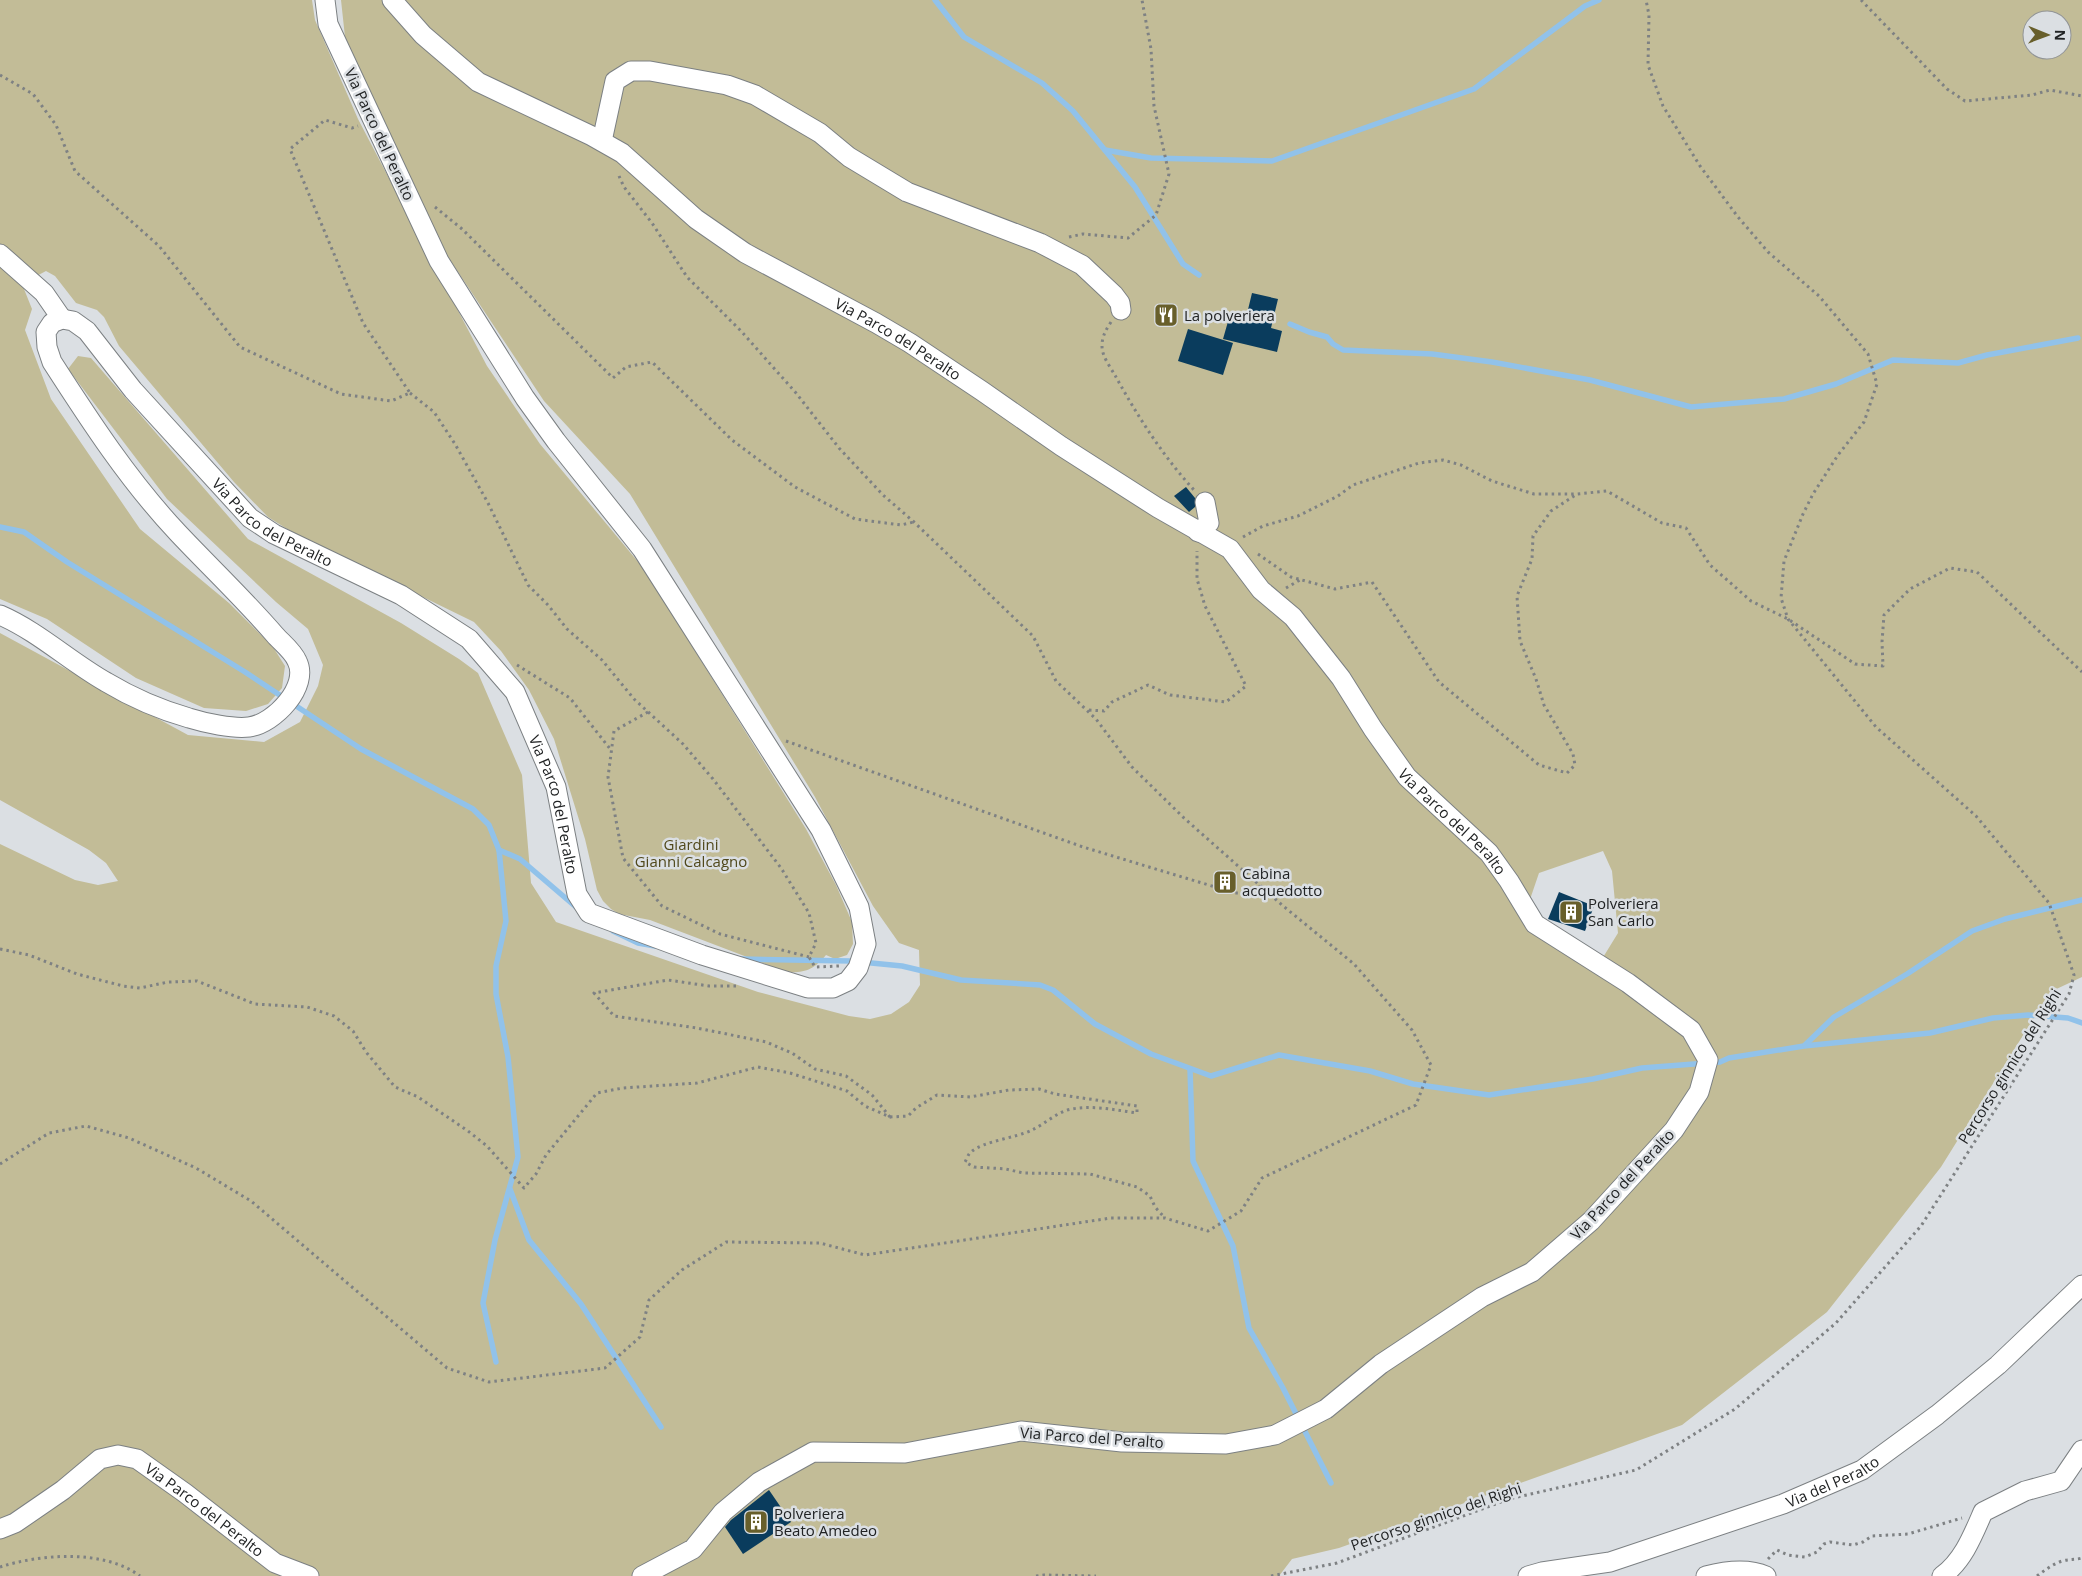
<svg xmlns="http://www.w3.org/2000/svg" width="2082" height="1576" font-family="'Open Sans',sans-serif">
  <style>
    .green { fill: #c2bc97; fill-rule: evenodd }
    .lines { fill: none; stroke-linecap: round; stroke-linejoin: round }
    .stream { stroke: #91c2ea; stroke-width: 5.5 }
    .building { fill: #0a3c5d }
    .minor-casing { stroke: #7c8083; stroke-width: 21 }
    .path { stroke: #7e8183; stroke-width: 3; stroke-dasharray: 2.5 4; stroke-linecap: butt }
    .minor { stroke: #fff; stroke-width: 19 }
    .labels { text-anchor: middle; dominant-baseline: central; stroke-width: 5; stroke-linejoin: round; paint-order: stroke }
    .street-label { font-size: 15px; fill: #212324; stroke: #dbdfe3 }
    .poi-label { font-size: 15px; fill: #212324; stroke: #dbdfe3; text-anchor: start }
    .park-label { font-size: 15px; fill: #50481b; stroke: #dbdfe3 }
  </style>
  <rect width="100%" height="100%" fill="#dbdfe3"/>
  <g class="green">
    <path d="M0,0H312L315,20L358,119L487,366L540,444L644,569L806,829L836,885L852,922L853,944L847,955L835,959L826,955C813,970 806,973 786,972L650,920L619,914L611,909L603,901L597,890L585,839L554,739L529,690L501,651L474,622L300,537L268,517L234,482L119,346L104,317L97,310L76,303L55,276L46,271L29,280L24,289L32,309L25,330L51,399L140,529L229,603L273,647L285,666L282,688L268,704L246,711L204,708L136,678L47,619L0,599Z"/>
    <path d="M341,0H2082V977L2050,992L1941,1167L1827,1312L1682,1425L1339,1548L1292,1559L1279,1576H0V844L75,880L98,885L118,881L106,863L89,850L0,800V633L188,735L264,742L300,722L318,686L323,665L308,629L276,602L167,499L68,369L78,356L91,358L248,539L401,623L459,659L478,673L522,775L531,883L556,922L758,992L849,1016L870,1019L891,1014L909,1002L920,985L919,950L899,943L873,906L815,797L630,494L544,401L446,254L345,37ZM2032,20H2062V50H2032ZM1603,851L1612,871L1618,933L1594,972L1523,920L1539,873Z"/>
  </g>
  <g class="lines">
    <g class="stream">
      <polyline points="935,0 964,37 1042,83 1073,111 1135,187 1183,264 1199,275"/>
      <polyline points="1105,150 1151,158 1272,161 1474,89 1585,6 1599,0"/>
      <polyline points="1290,324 1309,332 1327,337 1333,344 1343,350 1432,354 1492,362 1590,380 1691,407 1784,399 1836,384 1893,360 1958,363 1987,355 2078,338"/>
      <polyline points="0,527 24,532 67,562 245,672 361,749 473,809 489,825 499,850 506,921 496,966 496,994 508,1057 518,1157 495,1240 483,1303 496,1362"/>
      <polyline points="499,850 520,859 576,907"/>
      <polyline points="613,931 638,943 655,946"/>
      <polyline points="741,959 851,961 902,966 961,980 1040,985 1053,990 1095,1024 1151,1054 1211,1076 1279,1055 1370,1071 1413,1084 1489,1095 1593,1079 1642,1068 1720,1062 1729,1058 1804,1046 1930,1033 1993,1018 2028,1015 2068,1018 2082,1023"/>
      <polyline points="1805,1045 1834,1017 1907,974 1972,931 2005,919 2082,900"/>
      <polyline points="1190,1069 1193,1161 1233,1246 1249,1328 1283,1388 1331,1483"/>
      <polyline points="510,1189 529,1240 581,1304 661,1427"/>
    </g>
  </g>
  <g class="building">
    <polygon points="1252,293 1278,299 1271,328 1282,331 1277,352 1223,339 1229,318 1245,322"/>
    <polygon points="1188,329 1233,343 1223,375 1178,361"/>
    <polygon points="1186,487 1195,498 1195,507 1189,512 1174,496"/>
    <polygon points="1559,892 1594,906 1585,931 1548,919"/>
    <polygon points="769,1490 791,1522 743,1554 725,1527 731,1520"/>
  </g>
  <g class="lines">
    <g class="minor-casing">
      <g id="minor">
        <path id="s1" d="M392,0L423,35L478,82L592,136L622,153L696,219L745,253L876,323L910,343L982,391L1061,446L1158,508L1230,549L1261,590L1293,617L1341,678L1373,729L1407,777L1489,853L1509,881L1535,924L1628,983L1691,1030L1708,1060L1699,1092L1674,1130L1591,1221L1532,1272L1482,1297L1381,1364L1326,1409L1275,1435L1226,1444L1122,1442L1021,1431L905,1453L813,1452L759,1482L723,1512L693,1549L642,1576"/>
        <polyline points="602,141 615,81 631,71 650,71 727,85 755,95 820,133 849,157 907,192 1040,243 1082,265 1114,295 1120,303 1121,310"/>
        <polyline points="0,254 44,293 62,319"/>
        <polyline points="1198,532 1209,523 1205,502"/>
        <path id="s2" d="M0,615C39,632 69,661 106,682C131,697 161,710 189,718C205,723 233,729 249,727C274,724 310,686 297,661C293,651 281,642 275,635C244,599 210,567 178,533C129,481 90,421 52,362L47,347L46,332L52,323L62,319L73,321L87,331L133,390L250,518L274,534L401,595L469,639L515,692L556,787L577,894L589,913L702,955L808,988H833L848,981L858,968L866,944L859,907L821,830L642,549L556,441L525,398L439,261L328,24L325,0"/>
        <path id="s3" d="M0,1529L15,1523L63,1490L100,1459L118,1455L137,1459L185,1493L275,1563L309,1576"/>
        <path id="s4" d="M1528,1576L1542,1572L1610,1562L1783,1504L1862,1470L1937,1415L1998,1365L2082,1285"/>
        <path d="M1706,1576C1725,1571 1748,1568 1766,1576"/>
        <path d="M1942,1576C1963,1561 1973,1535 1983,1512L2025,1491L2061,1481L2082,1450"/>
      </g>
    </g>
    <g class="path">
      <polyline points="1861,0 1947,89 1965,101 2032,95 2050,90 2082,96"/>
      <polyline points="0,75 33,94 56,125 75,171 159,246 240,347 341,394 391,401 410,393 363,323 290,149 325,120 352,128 358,126"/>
      <polyline points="435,207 462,229 613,378 626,367 652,362 732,440 795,487 855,519 901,525 914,522"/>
      <polyline points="1069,237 1083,234 1128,238 1156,215 1169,174 1154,106 1151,49 1142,0"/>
      <path d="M1111,322C1106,330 1102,336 1102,346C1102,357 1111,368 1116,377C1138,417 1163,456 1194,490"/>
      <polyline points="410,393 434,412 455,444 488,503 528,585 548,605 567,629 602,660 634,699 683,744 713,779 781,868 809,913 816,943 809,957 815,967 839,966"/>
      <polyline points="1243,537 1263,526 1298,516 1338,496 1353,485 1419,463 1443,460 1461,465 1492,481 1534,494 1576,494"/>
      <polyline points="1258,554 1291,577 1335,589 1372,582 1439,682 1539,765 1567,773 1575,765 1573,754 1544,705 1536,679 1520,641 1517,596 1532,559 1533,536 1551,511 1577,494 1607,491 1662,523 1686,528 1710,565 1751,601 1788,619 1855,664 1883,666 1882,642 1884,615 1910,589 1950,568 1977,572 2082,672"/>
      <polyline points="1286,588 1300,580"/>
      <polyline points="517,665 570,698 611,750"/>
      <polyline points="1089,710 1104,711 1112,702 1148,685 1170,695 1226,702 1246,686 1205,606 1197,579 1197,551"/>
      <polyline points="648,712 614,731 608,777 623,858 662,906 720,934 809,957"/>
      <polyline points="786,741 1083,847 1235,893 1250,893 1260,886"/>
      <polyline points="0,949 29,955 77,974 123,986 140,988 168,982 197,981 255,1004 307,1007 334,1016 353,1031 366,1052 395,1087 418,1097 468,1131 487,1146 524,1188 536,1174 546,1155 597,1093 623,1088 697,1083 758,1067 790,1073 847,1091 865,1106 890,1117 872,1095 846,1076 815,1069 792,1053 766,1042 697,1028 614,1016 594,993 668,980 709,986 739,986"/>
      <path d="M890,1117L908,1116L916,1108L937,1095L970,1097L1009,1090L1039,1089L1055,1094L1137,1106V1113C1115,1110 1093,1105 1072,1109C1058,1111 1045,1124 1032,1130C1016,1138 983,1141 971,1152C968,1154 967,1159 965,1162L974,1167L1006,1169L1023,1173L1090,1174L1137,1187L1150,1196L1155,1207L1165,1218"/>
      <polyline points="0,1164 49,1133 86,1126 129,1138 196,1168 251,1201 447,1368 489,1382 605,1368 640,1337 649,1300 682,1270 726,1242 820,1243 865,1255 1111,1218 1165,1218 1208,1231 1241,1211 1262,1178 1416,1105 1431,1065 1412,1030 1354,964 1282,905 1184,818 1132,767 1096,719 1056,681 1033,636 914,522 883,495 839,448 796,393 741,331 687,277 652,223 624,187 619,176"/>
      <polyline points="1768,1559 1777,1550 1788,1555 1805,1557 1817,1552 1824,1544 1830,1542 1853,1545 1863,1542 1872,1536 1908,1534 1962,1518"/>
      <path d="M0,1567C40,1554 104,1549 140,1576"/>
      <polyline points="1036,1576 1044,1575 1096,1576"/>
      <polyline points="1271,1576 1337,1563 1509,1499 1636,1470 1735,1409 1836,1323 1921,1226 2069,994 2074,975 2049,903 1976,816 1876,727 1788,619 1781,598 1784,561 1803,514 1813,494 1838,455 1864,422 1877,384 1868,354 1819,296 1768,252 1738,217 1700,166 1663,106 1648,65 1649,15 1646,0"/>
      <path d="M2037,1576C2045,1570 2053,1564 2062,1561C2069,1559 2075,1560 2082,1558"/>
    </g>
    <use href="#minor" class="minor"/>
  </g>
  <defs>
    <g id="restaurant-square" transform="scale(1.25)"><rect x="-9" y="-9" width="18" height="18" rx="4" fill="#685f2b" stroke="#dbdfe3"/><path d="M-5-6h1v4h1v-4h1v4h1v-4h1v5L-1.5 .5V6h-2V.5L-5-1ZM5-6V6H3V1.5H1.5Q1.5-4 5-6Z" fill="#fff"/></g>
    <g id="building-square" transform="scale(1.25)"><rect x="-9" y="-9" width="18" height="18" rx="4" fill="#685f2b" stroke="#dbdfe3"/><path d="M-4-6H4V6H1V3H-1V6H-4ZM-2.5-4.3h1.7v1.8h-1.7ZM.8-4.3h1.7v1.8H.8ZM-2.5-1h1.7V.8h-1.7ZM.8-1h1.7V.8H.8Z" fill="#fff"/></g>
  </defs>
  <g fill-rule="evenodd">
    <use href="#restaurant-square" x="1166" y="315"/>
    <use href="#building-square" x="1225" y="882"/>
    <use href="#building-square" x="1571" y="912"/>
    <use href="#building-square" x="756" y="1522"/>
  </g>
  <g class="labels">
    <g class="street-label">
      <text transform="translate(380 134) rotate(65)">Via Parco del Peralto</text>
      <text stroke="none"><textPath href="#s1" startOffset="614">Via Parco del Peralto</textPath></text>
      <text stroke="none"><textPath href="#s2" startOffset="1106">Via Parco del Peralto</textPath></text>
      <text stroke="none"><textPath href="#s2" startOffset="1526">Via Parco del Peralto</textPath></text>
      <text stroke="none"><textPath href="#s1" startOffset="1361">Via Parco del Peralto</textPath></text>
      <text transform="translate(2009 1066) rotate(-58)">Percorso ginnico del Righi</text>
      <text transform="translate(1622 1184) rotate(-47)">Via Parco del Peralto</text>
      <text transform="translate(1092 1437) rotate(4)">Via Parco del Peralto</text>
      <text stroke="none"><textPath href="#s4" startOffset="320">Via del Peralto</textPath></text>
      <text stroke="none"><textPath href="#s3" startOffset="245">Via Parco del Peralto</textPath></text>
      <text transform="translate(1436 1516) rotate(-19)">Percorso ginnico del Righi</text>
    </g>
    <g class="poi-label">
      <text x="1184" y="315">La polveriera</text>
      <text x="1242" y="873">Cabina<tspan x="1242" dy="17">acquedotto</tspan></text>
      <text x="1588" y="903">Polveriera<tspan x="1588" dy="17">San Carlo</tspan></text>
      <text x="774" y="1513">Polveriera<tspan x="774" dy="17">Beato Amedeo</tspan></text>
    </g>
    <g class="park-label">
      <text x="691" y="844">Giardini<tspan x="691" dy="17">Gianni Calcagno</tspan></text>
    </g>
  </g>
  <g transform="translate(2047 35) rotate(91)"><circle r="24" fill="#dbdfe3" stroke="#919497"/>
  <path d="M0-4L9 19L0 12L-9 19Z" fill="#685f2b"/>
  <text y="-8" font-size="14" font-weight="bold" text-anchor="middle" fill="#212324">N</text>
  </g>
</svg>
